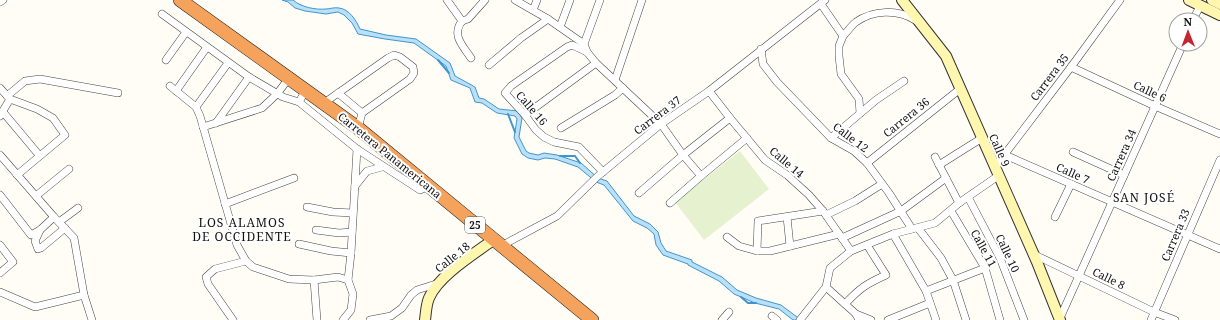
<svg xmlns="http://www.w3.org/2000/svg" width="1220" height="320" font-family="'Noto Serif',serif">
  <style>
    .pitch { fill: #e6f2cf }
    .water { fill: #b9e0f7; stroke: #3f96cf }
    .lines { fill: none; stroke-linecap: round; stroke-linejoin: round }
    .stream { stroke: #3f96cf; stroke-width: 2 }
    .street-casing { stroke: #444; stroke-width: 8 }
    .secondary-casing { stroke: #333; stroke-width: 12 }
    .highway-casing { stroke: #222; stroke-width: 14 }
    .street { stroke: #fff; stroke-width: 7 }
    .secondary { stroke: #fff6b0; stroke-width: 10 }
    .highway { stroke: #f5a25d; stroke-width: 13 }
    .labels { text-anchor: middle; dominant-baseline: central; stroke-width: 4; stroke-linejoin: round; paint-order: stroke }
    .shield { fill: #fff; stroke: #585858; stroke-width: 1 }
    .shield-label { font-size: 10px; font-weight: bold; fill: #111 }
    .street-label { font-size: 11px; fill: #111; stroke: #fff }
    .neighbourhood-label { font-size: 12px; letter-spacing: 1px; fill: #111; stroke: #fff }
  </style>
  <rect width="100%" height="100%" fill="#fffdf5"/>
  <polygon class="pitch" points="740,151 769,189 704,240 675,202"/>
  <path class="water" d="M282,0H293C301,7 315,10 326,9C330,9 334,7 339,8C349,9 356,20 360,29L386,35L416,39L450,63L455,76L475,87L479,98L484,99L499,109L518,111L522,118L519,137L526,151L529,153L538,155L544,153L557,155L581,163L598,178L607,181L634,216L650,224L658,232L661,243L666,251L692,260V262L722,277L737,290L756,298L781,305L801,320H793L779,309L755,303L734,294L719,281L688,265V264L663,255L656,245L654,234L647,228L633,221L604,185L596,182L578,167L555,159L545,158L538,160L528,158L522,154L514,138L517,119L515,116L497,113L482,103L475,102L470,88L451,80L446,66L414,43L385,39L358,34L352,23L344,15L338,12L326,14L305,11L295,8L288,2Z"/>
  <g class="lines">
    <g class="stream">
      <polyline points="438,60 449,73"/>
      <polyline points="508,114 515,132"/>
      <polyline points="560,156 575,156 580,163"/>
      <polyline points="741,297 748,303 756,303"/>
    </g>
    <g class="street-casing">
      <g id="street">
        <polyline points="447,0 462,21"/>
        <polyline points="515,0 548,19 584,44 587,52 596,63 661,124 683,155 701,176"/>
        <polyline points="0,2 3,0"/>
        <polyline points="821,4 843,36 839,46 839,56 841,74 859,99 860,113"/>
        <polyline points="533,10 537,0"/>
        <polyline points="162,14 249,77 283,97 299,102"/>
        <polyline points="1193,20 1200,6"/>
        <path d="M462,21C451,35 463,46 471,58"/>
        <polyline points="462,21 468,19 485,0"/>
        <polyline points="560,27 570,0"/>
        <path d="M843,36C847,32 851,26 856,22C873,10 897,9 915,20"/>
        <polyline points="584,44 600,0"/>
        <polyline points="761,49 763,64 777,82 831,138 854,151 867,163 889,193 912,229"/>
        <polyline points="587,52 572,45 567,47 511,86 505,93 525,115 536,130 544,137 554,142 579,147 603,172"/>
        <polyline points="166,60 186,32"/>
        <polyline points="489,65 521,38 548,19"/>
        <polyline points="1071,67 1155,106 1220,134"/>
        <polyline points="615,80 642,0"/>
        <polyline points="170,86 196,107 200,116 237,245 246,261 253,267 289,279 314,280 338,277 348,280"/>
        <polyline points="0,88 10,99 37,109 53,118 65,135 17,175"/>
        <polyline points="306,90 299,102 357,149 420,190 429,186"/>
        <polyline points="176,91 207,47"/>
        <polyline points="709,91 730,118 765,160 787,175 809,195 823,211 851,251"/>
        <polyline points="338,93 362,113"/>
        <polyline points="7,96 25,81 40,79 118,93"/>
        <polyline points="324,103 388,58 394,55 400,57 413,67 414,73 410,79 362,113 358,128"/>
        <polyline points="196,107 228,63"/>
        <polyline points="3,112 39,155"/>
        <polyline points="525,115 596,63"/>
        <polyline points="0,116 10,99"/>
        <polyline points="216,123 249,77"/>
        <polyline points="203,127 262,108 277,94 289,78"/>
        <polyline points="561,128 615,95 623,88"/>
        <polyline points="831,138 876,100 904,81"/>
        <polyline points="1073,152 1124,175"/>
        <polyline points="0,155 54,217 74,238 84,295 92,320"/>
        <polyline points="1005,155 1220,249"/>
        <polyline points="935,157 959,203"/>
        <polyline points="867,163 960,89"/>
        <polyline points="939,165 982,138"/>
        <polyline points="995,167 1071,67 1120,0"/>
        <polyline points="355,186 367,171 382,167"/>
        <polyline points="639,193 683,155 730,118"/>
        <polyline points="0,195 31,235 40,230 54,217"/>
        <polyline points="36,196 69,169"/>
        <polyline points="968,197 1000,258 1024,320"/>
        <polyline points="670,203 701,176 747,138"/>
        <polyline points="225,204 294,178"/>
        <polyline points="307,207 333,212 353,213"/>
        <polyline points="951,211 985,268 1000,320"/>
        <polyline points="826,215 855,201 882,184"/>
        <polyline points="787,217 790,246"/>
        <polyline points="1055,217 1071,184"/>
        <polyline points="59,222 78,208"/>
        <polyline points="918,228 941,258 953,280 966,320"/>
        <polyline points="40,230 35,241 38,249 41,248 65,228"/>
        <polyline points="316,230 339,233 352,232"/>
        <polyline points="893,234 926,291 936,320"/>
        <polyline points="727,237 739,246 757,251 770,251 839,234"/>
        <polyline points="842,238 901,211 946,178"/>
        <polyline points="299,244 331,251 351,253"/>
        <polyline points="0,245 13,262 0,273"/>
        <polyline points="501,246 557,216 598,176 661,124 709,91 825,0"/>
        <polyline points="757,251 758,221 823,211"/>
        <polyline points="1033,254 1154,312 1175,320"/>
        <polyline points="314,280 317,320"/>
        <polyline points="826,287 856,314 859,320"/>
        <polyline points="926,291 985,268"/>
        <polyline points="0,292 35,307 84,295"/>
        <path d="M845,304C860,288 866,284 886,275L867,245"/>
        <polyline points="856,314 871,320"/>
        <polyline points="772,316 777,320"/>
        <polyline points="1060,318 1183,44"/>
        <polyline points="233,320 208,284 206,277 215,269 246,261"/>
        <polyline points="343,320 351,310 353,294 348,280 351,253 357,149"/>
        <polyline points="370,320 391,316 402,308 411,295 417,290 439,283"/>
        <polyline points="722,320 729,312"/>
        <polyline points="800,320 826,287 830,268 851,251 893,234 935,223 959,203 998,176"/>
        <polyline points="888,320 930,303"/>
        <polyline points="1151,320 1220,160"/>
      </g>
    </g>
    <g class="secondary-casing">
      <g id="secondary">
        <polyline points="902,0 946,56 1037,262 1060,320"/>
        <polyline points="1189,0 1220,15"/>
        <polyline points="1212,0 1220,4"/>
        <path d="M425,320C426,313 426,305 429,298C438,276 474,254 493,240"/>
      </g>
    </g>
    <g class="highway-casing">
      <polyline id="highway" points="180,0 358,128 592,320"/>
    </g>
    <use href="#street" class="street"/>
    <use href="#secondary" class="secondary"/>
    <use href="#highway" class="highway"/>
  </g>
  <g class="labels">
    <rect class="shield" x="465" y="217" width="20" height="16" rx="3"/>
    <g class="shield-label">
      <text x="475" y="225">25</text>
    </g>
    <g class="street-label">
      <text transform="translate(1049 77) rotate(-53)">Carrera 35</text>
      <text transform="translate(1150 91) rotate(25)">Calle 6</text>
      <text transform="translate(532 108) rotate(49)">Calle 16</text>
      <text transform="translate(657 115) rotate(-37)">Carrera 37</text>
      <text transform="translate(906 117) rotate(-39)">Carrera 36</text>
      <text transform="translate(851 137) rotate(37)">Calle 12</text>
      <text transform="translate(1000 150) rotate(66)">Calle 9</text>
      <text transform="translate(390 155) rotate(39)">Carretera Panamericana</text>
      <text transform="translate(1121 155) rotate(-66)">Carrera 34</text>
      <text transform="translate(787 162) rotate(40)">Calle 14</text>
      <text transform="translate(1073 173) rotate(24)">Calle 7</text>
      <text transform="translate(1175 235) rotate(-67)">Carrera 33</text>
      <text transform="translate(984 248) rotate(61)">Calle 11</text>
      <text transform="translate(1008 253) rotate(65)">Calle 10</text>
      <text transform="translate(452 257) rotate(-39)">Calle 18</text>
      <text transform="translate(1109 278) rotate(26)">Calle 8</text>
    </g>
    <g class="neighbourhood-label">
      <text x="1144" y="197">SAN JOSÉ</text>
      <text x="242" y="222">LOS ALAMOS<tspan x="242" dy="14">DE OCCIDENTE</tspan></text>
    </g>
  </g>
  <g transform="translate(1188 32) rotate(359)"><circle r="19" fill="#ffffff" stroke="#a0a0a0"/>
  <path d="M0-3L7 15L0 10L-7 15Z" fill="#c4262e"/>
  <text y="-6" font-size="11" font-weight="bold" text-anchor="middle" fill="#111111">N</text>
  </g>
</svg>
